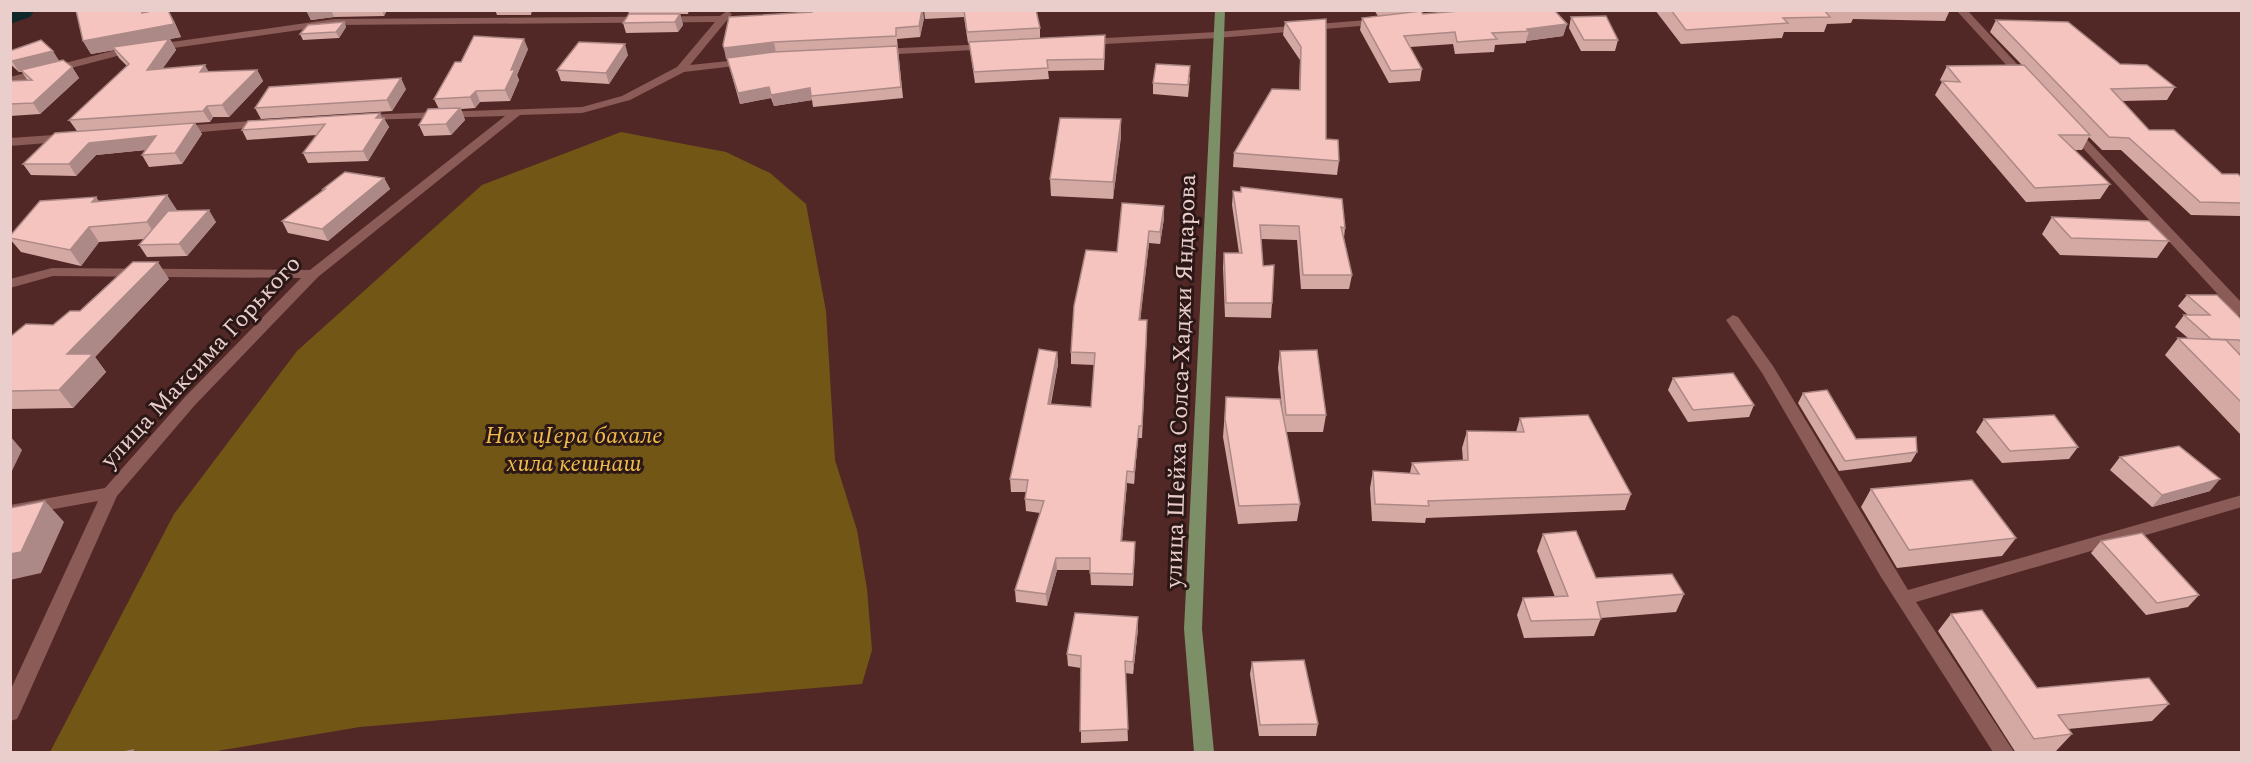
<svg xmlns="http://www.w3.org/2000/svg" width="2252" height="763" font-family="Spectral,serif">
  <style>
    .green { fill: #715616 }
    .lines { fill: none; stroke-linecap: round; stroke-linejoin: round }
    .river { fill: #11282a; fill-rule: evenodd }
    .minor { fill: #8a5b57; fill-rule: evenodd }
    .major { fill: #7c8f67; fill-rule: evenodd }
    .wall { fill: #d4a9a4 }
    .shaded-wall { fill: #ac8986 }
    .building { fill: #f6c4bf; stroke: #ac8986; stroke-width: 1.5 }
    .labels { text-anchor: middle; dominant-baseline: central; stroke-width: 6; stroke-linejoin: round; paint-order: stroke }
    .street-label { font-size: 24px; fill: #eacecb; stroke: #2b1816 }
    .park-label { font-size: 24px; font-style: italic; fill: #efbc4b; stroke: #2b1816 }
  </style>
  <rect width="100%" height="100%" fill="#522826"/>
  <polygon class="green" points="621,132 726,152 770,173 806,204 826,311 835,460 857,530 867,589 872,650 862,684 360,727 211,752 50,752 174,514 297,351 482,185"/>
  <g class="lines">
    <polygon class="river" points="10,10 35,10 30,17 10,24"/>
    <g class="minor">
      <polygon points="1956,10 1967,10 2029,77 2029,81 2021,81"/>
      <polygon points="727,11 732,14 690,65 748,59 752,60 752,64 684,72 630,100 582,113 520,115 318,277 195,405 117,496 20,713 17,719 10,721 10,691 98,501 10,517 10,505 105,488 185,397 301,278 53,276 10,288 10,279 52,268 310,270 505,116 362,120 356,117 358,115 582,107 622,96 677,67 715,22 334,25 117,56 10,84 10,77 116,50 334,19 720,16"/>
      <polygon points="1380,19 1385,22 1384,24 1217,38 1087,45 1082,42 1087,39 1217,32"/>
      <polygon points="988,44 993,47 992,49 880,55 875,52 880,49"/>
      <polygon points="266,120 270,122 270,126 179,134 173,130 179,126"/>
      <polygon points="2072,126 2076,128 2242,303 2242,316 2237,315 2068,132 2066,130"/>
      <polygon points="68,134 74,138 72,141 10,146 10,138"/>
      <polygon points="1733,315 1738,317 1773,366 1908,590 2242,495 2242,507 1916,602 2014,752 1993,752 1881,577 1762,373 1726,320"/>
    </g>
    <polygon class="major" points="1215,10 1225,10 1202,629 1214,752 1194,752 1184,629"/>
  </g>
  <g class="wall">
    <polygon points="76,10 148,10 148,12 168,10 174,21 181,37 170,39 176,50 162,69 209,72 257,70 263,81 229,117 213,117 210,122 195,123 202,134 182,164 149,167 142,155 146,150 96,155 76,176 31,175 23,164 77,131 69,120 127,66 119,58 114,50 91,54 83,41"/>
    <polygon points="306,10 387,10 384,16 334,17 311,20"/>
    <polygon points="495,10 532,10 531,15 497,15"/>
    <polygon points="628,10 689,10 688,14 680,14 683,25 678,32 626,33 623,23 629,14"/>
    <polygon points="924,10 1036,10 1040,28 1040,39 1105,46 1104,70 1048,71 1049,79 975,83 969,43 968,43 964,17 925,19"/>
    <polygon points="1374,10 1412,10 1411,12 1423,14 1486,11 1567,24 1563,36 1526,41 1526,43 1495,45 1494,52 1455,54 1453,44 1410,47 1422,69 1420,81 1389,83 1360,30 1362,18 1378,16"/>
    <polygon points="1655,10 1950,10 1945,21 1853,19 1851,23 1827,24 1824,32 1784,32 1782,38 1681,44"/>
    <polygon points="1571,17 1618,40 1615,51 1581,51 1569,28"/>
    <polygon points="924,18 920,37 897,39 903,98 813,107 812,100 774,106 771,98 740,104 723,45"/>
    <polygon points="1326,19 1326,139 1339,161 1337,175 1233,167 1234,153 1299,90 1300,60 1283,35 1285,22"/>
    <polygon points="1996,20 2120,64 2175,87 2167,100 2122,101 2149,130 2222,174 2241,177 2241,216 2191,215 2121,150 2102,150 2089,137 2082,150 2074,150 2110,184 2100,199 2026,202 1935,95 1942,82 1940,80 1947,66 2022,65 1990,32"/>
    <polygon points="344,22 346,27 339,38 303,40 300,34"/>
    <polygon points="528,49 517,75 519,80 510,101 480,102 475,108 461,109 465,120 451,135 424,136 419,125 439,109 434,99 461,62"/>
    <polygon points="10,51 60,61 72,67 79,78 40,114 10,116 10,81 28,81 22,72 19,72 10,64"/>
    <polygon points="628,55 609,84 561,81 557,70"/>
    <polygon points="1190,77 1188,97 1153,94 1153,83"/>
    <polygon points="406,89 392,111 261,119 255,108"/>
    <polygon points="383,118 389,127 368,161 308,163 303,153 317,135 247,140 242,130"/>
    <polygon points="1121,119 1121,136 1113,199 1051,196 1050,179"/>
    <polygon points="384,178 390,189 328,241 288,233 282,221 323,190 323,189"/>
    <polygon points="1233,191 1345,228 1344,238 1352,275 1349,289 1301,289 1297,240 1261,239 1263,266 1272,303 1271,318 1225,317 1223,267 1224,253 1239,253 1232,205"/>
    <polygon points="167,195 176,211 216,222 187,256 147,257 139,245 145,239 99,242 81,266 21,252 10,239 10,236 96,197 99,202"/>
    <polygon points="1164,206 1164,218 1160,244 1149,243 1140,320 1147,332 1142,438 1138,438 1134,484 1127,483 1122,541 1135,554 1133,586 1091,585 1090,570 1057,570 1047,606 1016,602 1015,590 1040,513 1026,511 1025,499 1026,492 1011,492 1010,479 1057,352 1058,364 1051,404 1091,407 1094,365 1071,364 1071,352 1117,252"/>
    <polygon points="2052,217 2169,241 2157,258 2060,255 2042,234"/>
    <polygon points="169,279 95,357 106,372 73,408 10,409 10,337 53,325 80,311"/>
    <polygon points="2187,295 2241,319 2241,352 2239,354 2241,356 2241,435 2165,355 2178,338 2188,338 2175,327 2184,315 2188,315 2178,306"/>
    <polygon points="1280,351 1326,415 1323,432 1286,432 1300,504 1297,521 1238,524 1223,437 1226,397 1282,409 1278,368"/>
    <polygon points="1673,378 1754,405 1749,417 1688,422 1668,390"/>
    <polygon points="1803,393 1856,439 1917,452 1911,462 1839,471 1798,403"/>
    <polygon points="1520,418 1631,494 1625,510 1426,518 1425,523 1372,521 1370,488 1373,471 1410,473 1412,463 1463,461 1462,448 1467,431 1516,432"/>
    <polygon points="1984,419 2078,447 2069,459 2002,463 1976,432"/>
    <polygon points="2120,457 2210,491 2152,507 2110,470"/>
    <polygon points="1871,489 2016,538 2002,556 1897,568 1861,507"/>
    <polygon points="1543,534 1596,578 1684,594 1676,612 1601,618 1594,636 1524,638 1517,615 1523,598 1555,597 1537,551"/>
    <polygon points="2101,541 2199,595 2188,607 2146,615 2091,553"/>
    <polygon points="1951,614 2037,688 2169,704 2152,721 2068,729 2072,734 2056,751 2041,753 2016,753 1938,631"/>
    <polygon points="1138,629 1133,674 1125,673 1128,741 1081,743 1081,668 1068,666 1067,654"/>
    <polygon points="1252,662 1318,724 1316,736 1259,736 1250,674"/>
  </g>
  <g class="shaded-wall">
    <polygon points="168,10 174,21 181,37 170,39 176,50 154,81 113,47 114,50 91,54 83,41"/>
    <polygon points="306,10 331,10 334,17 311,20"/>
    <polygon points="382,10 387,10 384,16"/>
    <polygon points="922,10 923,10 924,18 920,37 919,26"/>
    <polygon points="680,14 683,25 678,32 675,22"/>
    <polygon points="344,22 346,27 339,38 336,32"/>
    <polygon points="1567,24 1563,36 1526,41 1529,31 1527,29"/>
    <polygon points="524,39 528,49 517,75 519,80 510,101 505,90 511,70"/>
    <polygon points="774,42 776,53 726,59 724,48"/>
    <polygon points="625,44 628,55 609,84 606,73"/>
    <polygon points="53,51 60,62 19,72 12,61"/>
    <polygon points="205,65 211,76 200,72"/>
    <polygon points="72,67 79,78 40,114 33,103"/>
    <polygon points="257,70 263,81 229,117 222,105"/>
    <polygon points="401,78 406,89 392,111 387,100"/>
    <polygon points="769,87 771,98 740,104 738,93"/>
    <polygon points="810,88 812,100 774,106 771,95"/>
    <polygon points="476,91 480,102 475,108 470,97"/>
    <polygon points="207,106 213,117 210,122 203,111"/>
    <polygon points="460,108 465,120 451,135 446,124"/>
    <polygon points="380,113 383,119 384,118 389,127 368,161 363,151 376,118"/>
    <polygon points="1121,119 1121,136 1113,199 1113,182"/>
    <polygon points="195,123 202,134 182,164 175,153"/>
    <polygon points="156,136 163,148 96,155 76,176 69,164 89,143"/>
    <polygon points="384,178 390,189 328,241 322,229"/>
    <polygon points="167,195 177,210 157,238 147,222"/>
    <polygon points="96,197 106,212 92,202"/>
    <polygon points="1164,206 1164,218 1160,244 1160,232"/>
    <polygon points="209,210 216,222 187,256 179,244"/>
    <polygon points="89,227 99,242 81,266 70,250"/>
    <polygon points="1149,231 1149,243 1139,332 1139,320"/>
    <polygon points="158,262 169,279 95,357 106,372 73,408 59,390 67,354"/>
    <polygon points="1057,352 1058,364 1048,416 1048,404"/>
    <polygon points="1139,426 1138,438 1134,484 1134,472"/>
    <polygon points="10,436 22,450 10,475"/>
    <polygon points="1127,471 1127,483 1121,553 1121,541"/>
    <polygon points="2220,479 2210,491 2152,507 2162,495"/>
    <polygon points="45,501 64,522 41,573 10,580 10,554"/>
    <polygon points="1056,558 1057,570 1047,606 1046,594"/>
    <polygon points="1138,617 1138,629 1133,674 1133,662"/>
  </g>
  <g class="building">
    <polygon points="76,10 142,10 142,13 156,10 168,10 174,24 83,41"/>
    <polygon points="812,10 922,10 919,26 896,28 896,36 774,42 724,48 723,45 729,17 812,12"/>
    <polygon points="964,10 1036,10 1040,28 967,32"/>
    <polygon points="1472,10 1485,10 1485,11 1491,10 1554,10 1567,24 1527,29 1529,31 1492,33 1497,39 1457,42 1455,32 1404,36 1422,69 1391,71 1362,18 1421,11 1423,14"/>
    <polygon points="1671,10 1824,10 1830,17 1783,18 1788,23 1686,30"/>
    <polygon points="629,14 680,14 675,22 623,23"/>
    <polygon points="1606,16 1618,40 1584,40 1571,17"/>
    <polygon points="1326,19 1326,139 1338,140 1339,161 1234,153 1272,89 1300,90 1301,47 1285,22"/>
    <polygon points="1996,20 2068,22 2120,64 2147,65 2175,87 2111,89 2149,130 2174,130 2222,174 2238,174 2241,177 2241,203 2200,202 2129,138 2109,137"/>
    <polygon points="344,22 336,32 300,34 308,25"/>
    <polygon points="1105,35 1104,59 1047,60 1048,68 974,72 969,42"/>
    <polygon points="474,36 524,39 511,70 515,69 505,90 476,91 470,97 434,99 455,62 461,62"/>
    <polygon points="169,39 147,70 205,65 200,72 257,70 222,105 207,106 203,111 69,120 129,64 113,47"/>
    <polygon points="41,40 53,51 12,61 10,60 10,51"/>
    <polygon points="579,42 625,44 606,73 557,70"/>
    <polygon points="897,46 901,87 811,96 810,88 771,95 769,87 738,93 727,58 774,52"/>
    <polygon points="63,60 72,67 33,103 10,104 10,81 32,80 21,70"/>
    <polygon points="1156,64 1190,66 1188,85 1153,83"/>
    <polygon points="2024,65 2090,135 2059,135 2110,184 2035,188 1942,81 1960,82 1947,66"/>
    <polygon points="401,78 387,100 255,108 269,87"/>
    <polygon points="460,108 446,124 419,125 428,109"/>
    <polygon points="380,113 376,118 384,118 363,151 303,153 325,124 242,130 248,121"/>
    <polygon points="1060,118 1121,119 1113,182 1050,179"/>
    <polygon points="195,123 175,153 142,155 156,136 89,143 69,164 23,164 55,133"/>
    <polygon points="345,172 384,178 322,229 282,221 325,189 323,189"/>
    <polygon points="1241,187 1342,199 1345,228 1341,227 1352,275 1303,275 1299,226 1260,225 1263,266 1274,265 1272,303 1226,303 1224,253 1242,253 1233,191 1241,192"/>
    <polygon points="167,195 147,222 89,227 70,250 10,238 10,236 40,201 96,197 92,202"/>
    <polygon points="1122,203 1164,206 1160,232 1149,231 1139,320 1147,320 1142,426 1139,426 1134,472 1127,471 1121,541 1135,542 1133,574 1090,573 1090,558 1056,558 1046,594 1015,590 1044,501 1025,499 1028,480 1010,479 1039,349 1057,352 1048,404 1091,407 1095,353 1071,352 1074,306 1086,250 1117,252"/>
    <polygon points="209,210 179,244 139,245 168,211"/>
    <polygon points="2052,217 2149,221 2169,241 2071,238"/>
    <polygon points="133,262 158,262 67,354 93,354 59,390 10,391 10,337 26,324 53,325 70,311 80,311"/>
    <polygon points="2187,295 2217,295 2241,319 2241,342 2239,340 2211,339 2184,315 2210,315"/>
    <polygon points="2178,338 2226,340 2241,356 2241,402"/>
    <polygon points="1317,350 1326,415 1286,415 1280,351"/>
    <polygon points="1733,373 1754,405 1693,410 1673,378"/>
    <polygon points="1827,390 1856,439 1916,437 1917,452 1845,461 1803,393"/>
    <polygon points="1226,397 1280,399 1300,504 1239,506 1225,419"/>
    <polygon points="1588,415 1631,494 1428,501 1429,506 1375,504 1373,471 1419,474 1412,463 1468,460 1467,431 1524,432 1520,418"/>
    <polygon points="2054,415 2078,447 2010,451 1984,419"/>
    <polygon points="2179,446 2220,479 2162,495 2120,457"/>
    <polygon points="1972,480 2016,538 1909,550 1871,489"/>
    <polygon points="45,501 21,552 10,554 10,508"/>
    <polygon points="1576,531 1596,578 1672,574 1684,594 1597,602 1601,619 1531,621 1523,598 1568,596 1543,534"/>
    <polygon points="2142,533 2199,595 2157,603 2101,541"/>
    <polygon points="1982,610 2037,688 2149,678 2169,704 2058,715 2072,734 2034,739 1951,614"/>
    <polygon points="1075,613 1138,617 1133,662 1125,661 1128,729 1080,731 1081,656 1067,654"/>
    <polygon points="1304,660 1318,724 1260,725 1252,662"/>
    <polygon points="133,750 131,753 119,753"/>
  </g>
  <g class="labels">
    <g class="street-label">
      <text transform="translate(201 362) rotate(-47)">улица Максима Горького</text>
      <text transform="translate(1181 381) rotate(-88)">улица Шейха Солса-Хаджи Яндарова</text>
    </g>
    <g class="park-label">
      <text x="574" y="436">Нах цIера бахале<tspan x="574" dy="28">хила кешнаш</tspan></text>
    </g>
  </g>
  <rect width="2252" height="763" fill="none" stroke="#eacecb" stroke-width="24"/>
</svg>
